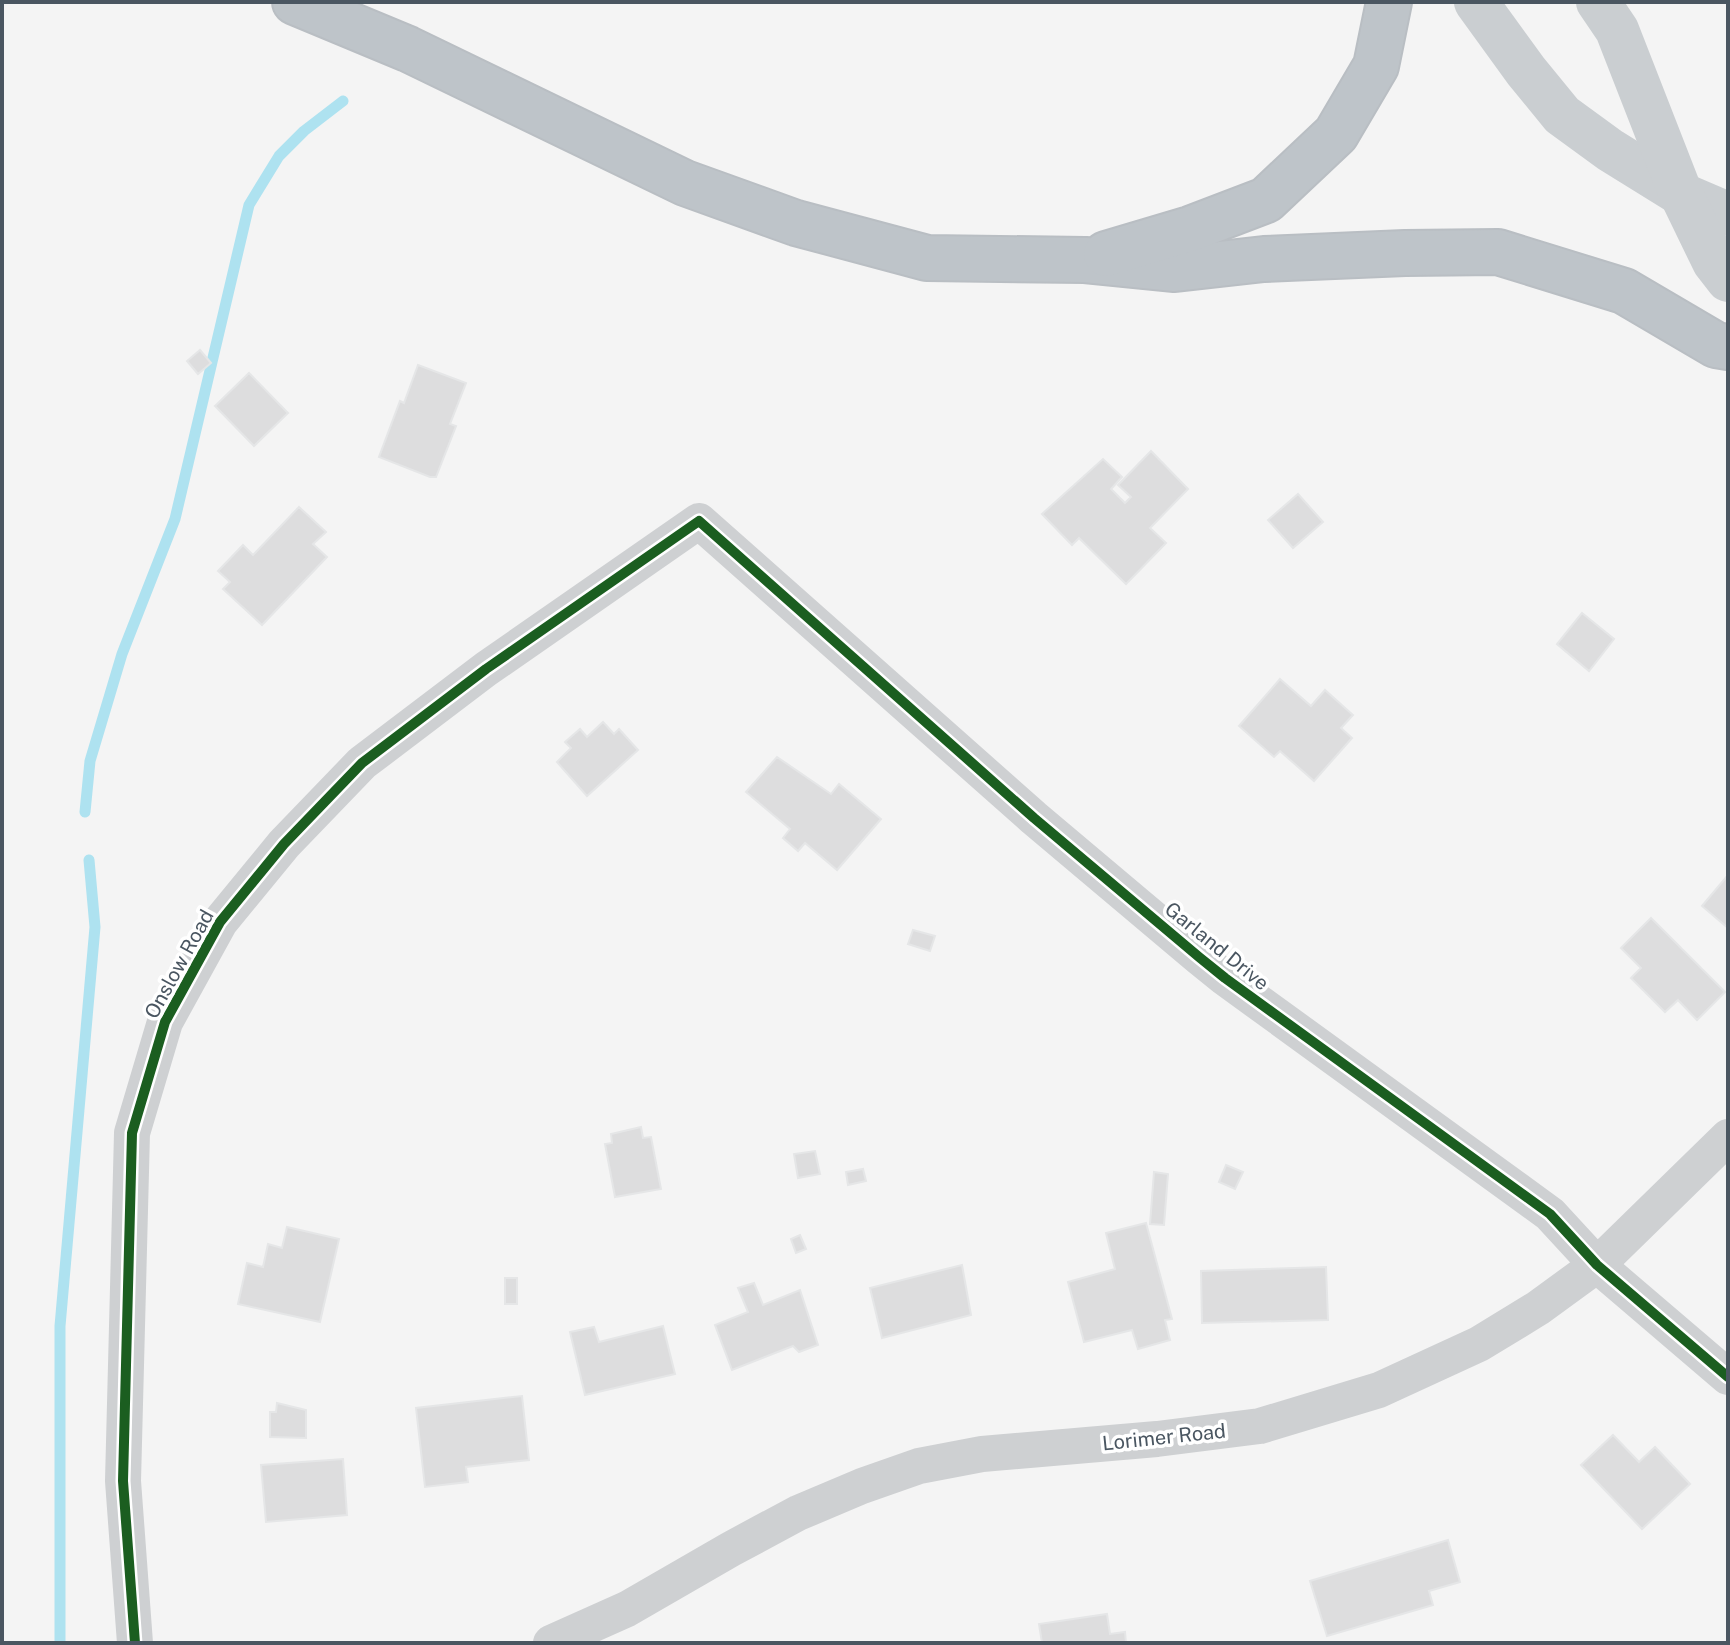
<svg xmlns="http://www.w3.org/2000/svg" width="1730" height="1645" font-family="'Public Sans',sans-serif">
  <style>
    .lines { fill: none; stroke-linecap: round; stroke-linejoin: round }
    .stream { stroke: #aee2f0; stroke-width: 11 }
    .building { fill: #ddddde; stroke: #e5e6e7; stroke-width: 2 }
    .motorway-casing { stroke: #b9bec3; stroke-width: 48 }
    .minor { stroke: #ced0d2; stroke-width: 36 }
    .primary { stroke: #caced1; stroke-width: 44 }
    .motorway { stroke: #bec4c9; stroke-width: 44 }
    .cycleway-casing { stroke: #fff; stroke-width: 15 }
    .cycleway { stroke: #1b5e20; stroke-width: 10 }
    .labels { text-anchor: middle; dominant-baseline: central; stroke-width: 7; stroke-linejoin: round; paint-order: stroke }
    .street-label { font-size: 20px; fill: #4a5661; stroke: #fff }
  </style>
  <rect width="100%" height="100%" fill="#f4f4f4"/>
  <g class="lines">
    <g class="stream">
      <polyline points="85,812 90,761 122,654 175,519 249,205 279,156 304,131 343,101"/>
      <polyline points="60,1643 60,1326 95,927 89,860"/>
    </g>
  </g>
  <g class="building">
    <polygon points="200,350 211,363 198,374 187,361"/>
    <polygon points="418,365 466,383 450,424 456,426 436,477 430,477 379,457 400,401 404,403"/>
    <polygon points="249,373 288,413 254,446 215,406"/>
    <polygon points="1151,451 1188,489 1150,528 1166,543 1126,584 1079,538 1072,545 1042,514 1103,459 1122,477 1111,489 1125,503 1131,497 1118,485"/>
    <polygon points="1298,494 1323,522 1293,548 1268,520"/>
    <polygon points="299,507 326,532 313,544 327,557 262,625 223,589 230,582 218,571 243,545 253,555"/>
    <polygon points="1582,613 1614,639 1589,671 1557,644"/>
    <polygon points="1280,679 1311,706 1325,690 1353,715 1341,728 1352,738 1314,781 1280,751 1274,757 1239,726"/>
    <polygon points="603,722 614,734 619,729 638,750 587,796 557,762 571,748 565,742 580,729 587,737"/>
    <polygon points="777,757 831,794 839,784 881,819 837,870 805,843 798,851 783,838 790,829 746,792"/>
    <polygon points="1728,875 1728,928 1702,906"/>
    <polygon points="1651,918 1725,992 1697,1020 1678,1000 1665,1012 1631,978 1641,968 1621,948"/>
    <polygon points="913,930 935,936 930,951 908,944"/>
    <polygon points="641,1127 643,1138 651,1137 661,1189 615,1197 605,1144 612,1143 611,1134"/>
    <polygon points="815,1151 820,1174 798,1178 794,1154"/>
    <polygon points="1226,1165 1243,1172 1235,1189 1219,1182"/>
    <polygon points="863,1169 866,1181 848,1185 846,1172"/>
    <polygon points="1154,1172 1168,1174 1164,1225 1150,1224"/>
    <polygon points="1146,1223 1172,1319 1165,1320 1170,1340 1138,1349 1132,1330 1084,1342 1068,1282 1115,1269 1106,1233"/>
    <polygon points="287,1227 339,1239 320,1322 238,1304 247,1263 263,1267 268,1244 282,1248"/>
    <polygon points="800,1235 806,1249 796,1253 791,1239"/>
    <polygon points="962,1265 971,1315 882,1338 870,1288"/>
    <polygon points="1326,1267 1328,1320 1202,1323 1201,1271"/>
    <rect x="505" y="1278" width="12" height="26"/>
    <polygon points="754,1283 763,1305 800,1290 818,1345 799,1352 793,1346 732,1370 715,1325 748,1312 738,1288"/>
    <polygon points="663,1326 675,1374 585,1395 570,1332 594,1327 599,1342"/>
    <polygon points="522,1396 529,1460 466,1467 468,1482 425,1487 416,1408"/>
    <polygon points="277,1403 306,1410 306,1438 270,1437 270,1412 276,1412"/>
    <polygon points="1613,1435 1639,1462 1655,1447 1690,1484 1642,1529 1581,1465"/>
    <polygon points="343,1459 347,1515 266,1522 261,1465"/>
    <polygon points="1448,1540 1460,1582 1429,1591 1433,1605 1327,1636 1310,1581"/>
    <polygon points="1107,1614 1110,1634 1125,1632 1126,1643 1042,1643 1039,1624"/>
  </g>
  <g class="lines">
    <g class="motorway-casing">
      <g id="motorway">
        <polyline points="295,2 408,49 685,183 796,223 927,258 1085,260 1175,269 1264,259 1405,253 1498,252 1624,291 1716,345 1728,347"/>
        <polyline points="1106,254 1190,229 1266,200 1336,134 1376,66 1389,2"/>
      </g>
    </g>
    <g class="minor">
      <polyline points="135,1643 123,1481 132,1133 165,1022 220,922 284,844 362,763 486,669 699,521 1034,818 1199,957 1225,978 1550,1214 1597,1265 1728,1377"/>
      <polyline points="551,1643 627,1609 731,1549 798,1513 862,1486 919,1466 982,1454 1157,1439 1260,1426 1379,1390 1479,1344 1538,1308 1597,1265 1728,1137"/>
    </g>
    <g class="primary">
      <polyline points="1476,2 1526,71 1562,115 1610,150 1681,194 1728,214"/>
      <polyline points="1598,2 1617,30 1681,194 1714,262 1728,280"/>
    </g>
    <use href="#motorway" class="motorway"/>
    <g class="cycleway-casing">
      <polyline id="cycleway" points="135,1643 123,1481 132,1133 165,1022 220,922 284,844 362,763 486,669 699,521 1034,818 1199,957 1225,978 1550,1214 1597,1265 1728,1377"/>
    </g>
    <use href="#cycleway" class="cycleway"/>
  </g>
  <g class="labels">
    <g class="street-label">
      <text transform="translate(1217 946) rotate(39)">Garland Drive</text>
      <text transform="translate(179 964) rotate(-61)">Onslow Road</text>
      <text transform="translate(1164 1437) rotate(-6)">Lorimer Road</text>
    </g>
  </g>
  <rect width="1730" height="1645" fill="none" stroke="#4a5661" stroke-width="8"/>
</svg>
